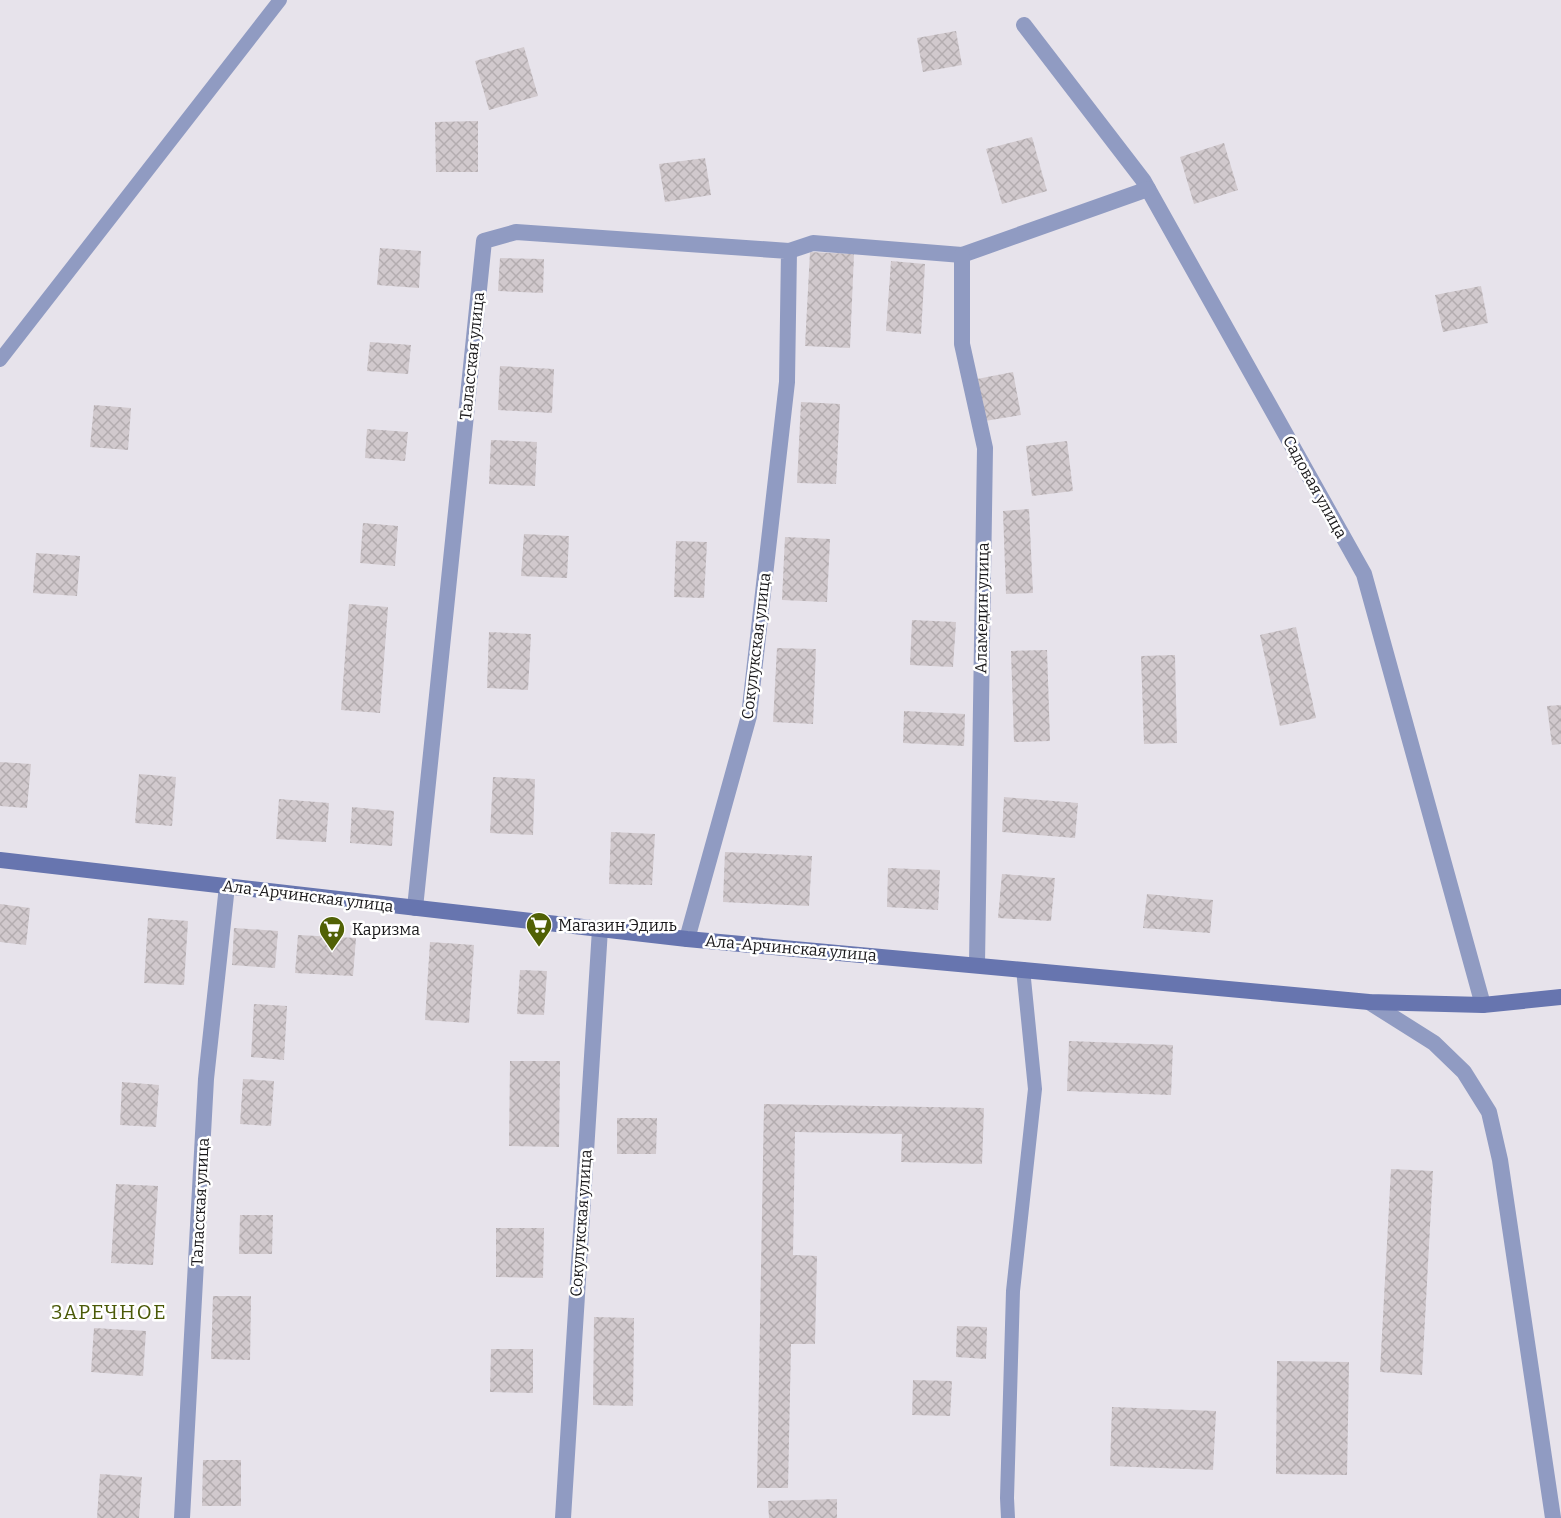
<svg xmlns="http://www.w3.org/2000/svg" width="1561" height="1518" font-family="Bitter,serif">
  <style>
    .building { fill: url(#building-cross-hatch) }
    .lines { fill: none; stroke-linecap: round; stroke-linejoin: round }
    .service { stroke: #909bc2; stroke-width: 14 }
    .minor { stroke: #909bc2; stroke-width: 16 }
    .tertiary { stroke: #909bc2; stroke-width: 16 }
    .secondary { stroke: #6775af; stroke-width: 16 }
    .labels { text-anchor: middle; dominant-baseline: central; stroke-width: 5; stroke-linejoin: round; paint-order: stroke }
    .street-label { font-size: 16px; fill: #19181a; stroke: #fff }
    .poi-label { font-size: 16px; fill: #19181a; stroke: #fff; text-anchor: start }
    .quarter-label { font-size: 20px; letter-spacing: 1.5px; fill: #4a5907; stroke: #fff }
  </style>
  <defs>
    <pattern id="building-cross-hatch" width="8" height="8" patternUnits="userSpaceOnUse" patternTransform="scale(1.5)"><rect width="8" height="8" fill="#d1c9cd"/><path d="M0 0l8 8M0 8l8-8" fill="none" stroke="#b3acaf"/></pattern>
  </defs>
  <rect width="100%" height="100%" fill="#e7e3eb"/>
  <g class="building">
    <polygon points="956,31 962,65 923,72 917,38"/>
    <polygon points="524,47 538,96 489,110 475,61"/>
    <polygon points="478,121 478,172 436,172 435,122"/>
    <polygon points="1032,137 1047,191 1002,204 986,149"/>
    <polygon points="1224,143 1238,190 1194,204 1180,157"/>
    <polygon points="705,158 711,195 665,202 659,164"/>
    <polygon points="380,248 421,251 419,288 377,285"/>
    <polygon points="810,252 854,254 850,348 805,346"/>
    <polygon points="500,258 544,259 543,293 498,291"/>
    <polygon points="891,261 925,264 921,334 886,331"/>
    <polygon points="1481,286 1488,323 1443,332 1435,295"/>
    <polygon points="370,342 411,345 408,374 367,371"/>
    <polygon points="500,366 554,369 552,413 498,410"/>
    <polygon points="1013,372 1021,415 985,421 977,379"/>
    <polygon points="801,402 840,404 836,484 797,483"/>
    <polygon points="94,405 131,408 128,450 90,447"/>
    <polygon points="367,429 408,432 405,461 365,458"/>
    <polygon points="491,440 537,442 535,486 489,484"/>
    <polygon points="1067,441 1073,491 1032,496 1026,446"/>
    <polygon points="1029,509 1033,593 1006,594 1003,511"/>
    <polygon points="363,523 398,526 395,566 360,563"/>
    <polygon points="524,534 569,536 567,578 521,576"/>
    <polygon points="785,537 830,539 827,602 782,600"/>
    <polygon points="676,541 707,542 704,598 674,597"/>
    <polygon points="36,553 80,556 77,596 33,593"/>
    <polygon points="349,604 388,607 380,713 341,710"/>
    <polygon points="912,620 956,622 953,667 910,665"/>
    <polygon points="1296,627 1316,718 1280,726 1260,635"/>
    <polygon points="489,632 531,634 528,690 487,688"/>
    <polygon points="777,648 816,649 813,724 773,722"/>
    <polygon points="1047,650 1050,741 1014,742 1011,651"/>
    <polygon points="1175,655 1177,743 1144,744 1141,656"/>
    <polygon points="1561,705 1561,744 1552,745 1547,706"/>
    <polygon points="904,711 965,714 964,746 903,743"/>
    <polygon points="0,762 31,764 27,808 0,806"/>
    <polygon points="139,774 176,777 172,826 135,823"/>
    <polygon points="493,777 535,779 533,835 490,833"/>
    <polygon points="1004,797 1078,803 1075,838 1002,832"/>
    <polygon points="279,799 329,803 326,842 276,839"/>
    <polygon points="352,807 394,811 392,846 350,843"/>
    <polygon points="611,832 655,834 652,885 609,884"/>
    <polygon points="725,852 812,856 809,906 723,902"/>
    <polygon points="888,868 940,870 938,910 887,907"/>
    <polygon points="1002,874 1055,878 1051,921 998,918"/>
    <polygon points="1147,894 1213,900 1210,933 1143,928"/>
    <polygon points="0,904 30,908 26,945 0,942"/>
    <polygon points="148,918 188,921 184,985 144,983"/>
    <polygon points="234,928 278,931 275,968 232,965"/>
    <polygon points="298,935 356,938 353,976 295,973"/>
    <polygon points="430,942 474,945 469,1023 425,1020"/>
    <polygon points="520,970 547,971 544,1015 517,1014"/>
    <polygon points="254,1004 287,1006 284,1060 251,1057"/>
    <polygon points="1069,1041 1173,1045 1171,1095 1067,1091"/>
    <polygon points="510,1061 560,1061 559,1147 509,1146"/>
    <polygon points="243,1079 274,1081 271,1126 240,1124"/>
    <polygon points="122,1082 159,1085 156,1127 120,1125"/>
    <polygon points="764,1104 984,1108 982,1164 901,1162 902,1134 795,1132 793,1255 817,1256 815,1344 791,1344 788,1488 757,1488"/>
    <polygon points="617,1118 657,1118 656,1154 617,1154"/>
    <polygon points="1391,1169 1433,1171 1422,1375 1380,1372"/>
    <polygon points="116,1184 158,1186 153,1265 111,1263"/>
    <polygon points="240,1215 273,1215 272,1254 239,1254"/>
    <polygon points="496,1228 544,1228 543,1278 496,1277"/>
    <polygon points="213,1296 251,1296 250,1360 211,1359"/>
    <polygon points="594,1317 634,1318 633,1406 593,1405"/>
    <polygon points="957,1326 987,1327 986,1359 956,1357"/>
    <polygon points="94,1328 146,1331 143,1376 91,1372"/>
    <polygon points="491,1349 533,1349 533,1393 490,1392"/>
    <polygon points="1277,1361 1349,1362 1347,1475 1276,1474"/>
    <polygon points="913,1380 952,1381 950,1416 912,1415"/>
    <polygon points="1112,1407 1216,1411 1213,1470 1110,1466"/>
    <polygon points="203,1460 241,1460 241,1506 202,1506"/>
    <polygon points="100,1474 142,1477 139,1518 97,1518"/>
    <polygon points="837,1499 837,1518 769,1518 768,1501"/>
  </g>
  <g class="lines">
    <g class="service">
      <polyline points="0,360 280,0"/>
      <polyline points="1008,1518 1007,1498 1013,1291 1035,1089 1023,969"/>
    </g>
    <g class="minor">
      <polyline points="1024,25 1143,180 1364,574 1483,1005"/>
      <polyline points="789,251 813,243 962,255 1148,189"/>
      <polyline points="962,255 962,344 985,448 977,964"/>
      <polyline points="415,908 484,241 516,232 789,251 787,382 749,716 687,939"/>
      <polyline points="182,1518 206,1079 227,886"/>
      <polyline points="563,1518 600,929"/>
    </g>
    <polyline class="tertiary" points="1369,1002 1434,1043 1464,1072 1489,1112 1500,1160 1553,1518"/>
    <polyline class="secondary" points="0,860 687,939 1369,1002 1483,1005 1561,997"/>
  </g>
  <defs>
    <g id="supermarket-pin" transform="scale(1.35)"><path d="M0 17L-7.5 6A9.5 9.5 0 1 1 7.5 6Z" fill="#516105" stroke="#fff"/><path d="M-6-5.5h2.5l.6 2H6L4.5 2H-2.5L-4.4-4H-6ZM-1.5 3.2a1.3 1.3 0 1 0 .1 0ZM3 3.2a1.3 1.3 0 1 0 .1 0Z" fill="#fff"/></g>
  </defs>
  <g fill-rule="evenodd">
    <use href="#supermarket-pin" x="539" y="925"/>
    <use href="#supermarket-pin" x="332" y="929"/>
  </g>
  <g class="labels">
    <g class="street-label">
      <text transform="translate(472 356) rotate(-84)">Таласская улица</text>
      <text transform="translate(1315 487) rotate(61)">Садовая улица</text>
      <text transform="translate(982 608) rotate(-89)">Аламедин улица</text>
      <text transform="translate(756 646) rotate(-83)">Сокулукская улица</text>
      <text transform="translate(308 896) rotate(7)">Ала-Арчинская улица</text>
      <text transform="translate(791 948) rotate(5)">Ала-Арчинская улица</text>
      <text transform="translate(200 1202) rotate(-87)">Таласская улица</text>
      <text transform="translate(581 1223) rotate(-86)">Сокулукская улица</text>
    </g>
    <g class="poi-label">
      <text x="558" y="925">Магазин Эдиль</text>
      <text x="352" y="929">Каризма</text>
    </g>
    <g class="quarter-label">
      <text x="109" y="1312">ЗАРЕЧНОЕ</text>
    </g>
  </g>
</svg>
